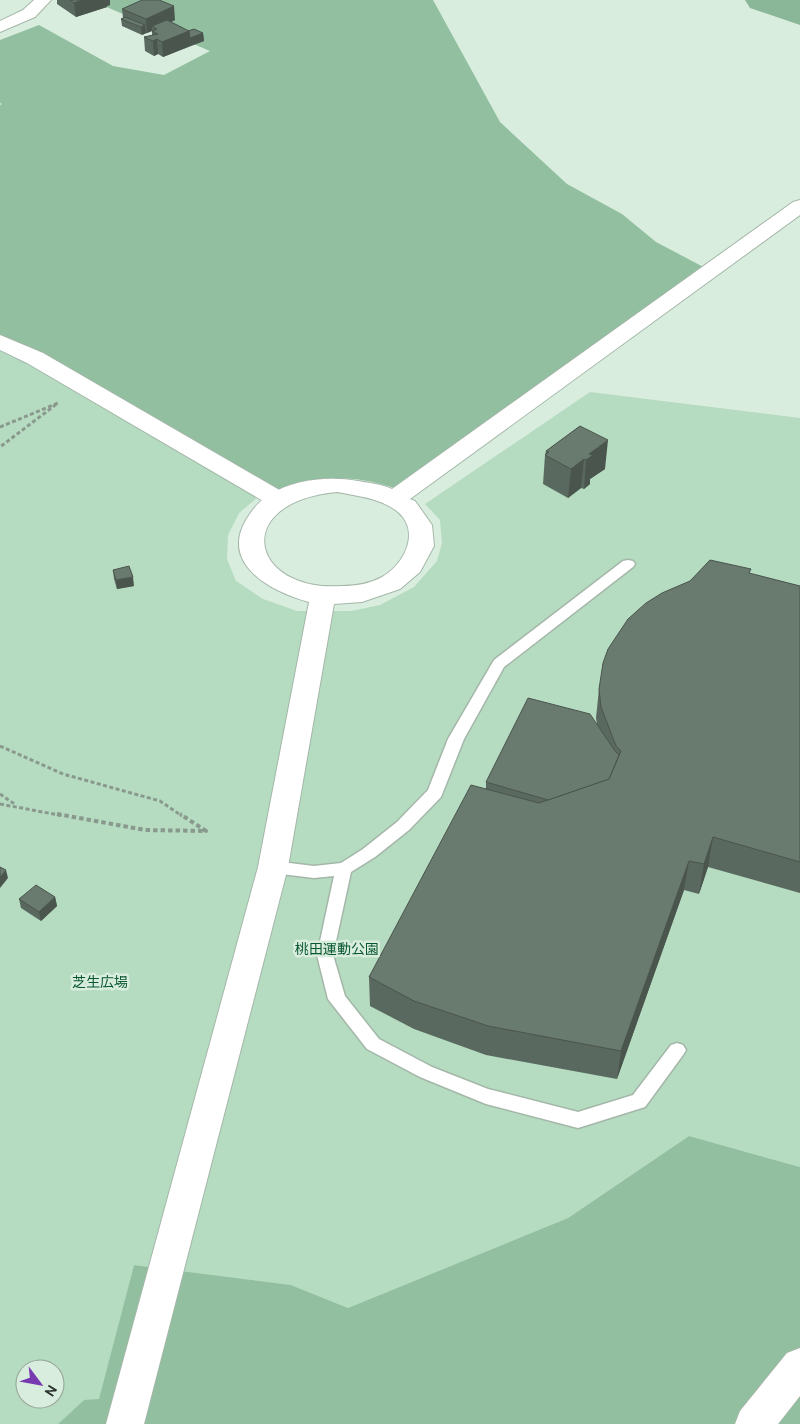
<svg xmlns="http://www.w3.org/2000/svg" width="800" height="1424" font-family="Ubuntu,'Noto Sans JP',sans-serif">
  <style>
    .green { fill: #b5dbc0; fill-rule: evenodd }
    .forest { fill: #91bf9f }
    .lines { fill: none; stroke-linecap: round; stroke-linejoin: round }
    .river { fill: #89b797; fill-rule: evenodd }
    .service-casing { stroke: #a4b7a9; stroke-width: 3 }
    .minor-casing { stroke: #a4b7a9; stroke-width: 2 }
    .tertiary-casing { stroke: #a4b7a9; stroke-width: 2 }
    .path-far1 { stroke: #8a998e; stroke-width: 3; stroke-dasharray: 4 2.5; stroke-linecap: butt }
    .path { stroke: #8a998e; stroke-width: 4; stroke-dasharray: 4.5 3; stroke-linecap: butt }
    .service { fill: #fff; fill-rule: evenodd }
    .minor { fill: #fff; fill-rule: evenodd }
    .tertiary { fill: #fff; fill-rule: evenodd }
    .wall { fill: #5a695f }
    .shaded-wall { fill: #4a554d }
    .building { fill: #697a6e; stroke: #4a554d }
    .labels { text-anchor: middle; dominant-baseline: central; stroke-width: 5; stroke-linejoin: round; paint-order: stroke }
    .park-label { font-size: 14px; fill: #085730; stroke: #d9edde }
  </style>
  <rect width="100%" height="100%" fill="#d9edde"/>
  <path class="green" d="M0,341L258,497L239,513L228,535L227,559L236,581L263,599L297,611H351L380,605L414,587L437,561L442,543L440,520L425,504L590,392L800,418V1167L689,1136L568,1218L348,1308L291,1285L134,1265L99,1400H84L58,1424H0ZM25,1369H55V1399H25Z"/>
  <g class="forest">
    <path d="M90,0H433L500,122L567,184L622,214L656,242L711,271L404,491C358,476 331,472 285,493L0,343V105L2,104L0,103V40L39,25L113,66L164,75L210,51Z"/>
    <polygon points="689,1136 800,1167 800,1424 58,1424 84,1400 99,1399 134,1265 291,1285 348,1308 568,1218"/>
  </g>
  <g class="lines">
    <polygon class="river" points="745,0 800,0 800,25 750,8"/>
    <g class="service-casing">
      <polygon id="service" points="628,560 633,561 635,564 633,567 504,667 464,739 441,797 409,830 375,857 351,872 333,955 345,996 379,1039 432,1067 488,1089 578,1112 633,1095 671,1045 677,1043 683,1045 686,1050 683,1055 645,1107 578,1128 486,1104 420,1077 367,1049 328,999 317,955 334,876 314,878 273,873 267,871 265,867 267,863 273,861 314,866 341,863 363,849 397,822 428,790 448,739 494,660 623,561"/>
    </g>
    <g class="minor-casing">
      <g id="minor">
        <polygon points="0,335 43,353 288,495 291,500 288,505 279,508 270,505 27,363 0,350"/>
        <polygon points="800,1348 800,1396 778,1424 735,1424 740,1411 787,1353"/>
      </g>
    </g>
    <g class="tertiary-casing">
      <g id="tertiary">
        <polygon points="34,0 51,0 35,17 0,32 0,21 23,10"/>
        <path d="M800,200V215L410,499L415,501L432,525L434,546L420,572L400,589L362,602L334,604L288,867L144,1424H106L258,867L309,602C272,592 220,565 246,520C252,510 259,501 269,495C295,479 329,476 358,481C369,483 381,484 392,489L793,202ZM337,492C357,496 381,498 398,512C421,532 404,565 382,577C369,584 355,586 342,586C249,592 230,502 337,492Z"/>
      </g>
    </g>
    <g class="path-far1">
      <polyline points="0,427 58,403 0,447"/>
      <polyline points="0,746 63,774 160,801 182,816"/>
      <polyline points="0,794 16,805"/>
      <polyline points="0,804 64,816"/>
    </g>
    <polyline class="path" points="57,814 145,830 206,831 180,814"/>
    <use href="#service" class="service"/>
    <use href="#minor" class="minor"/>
    <use href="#tertiary" class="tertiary"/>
  </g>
  <g class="wall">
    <polygon points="57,0 110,0 110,5 107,6 107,7 76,17 57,4"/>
    <polygon points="122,9 175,20 171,22 188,31 203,33 204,41 163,57 158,54 154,56 145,51 144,37 152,35 152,31 142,35 122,26 121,19 123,18"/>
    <polygon points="580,426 605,469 590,479 590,484 584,489 581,488 568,498 543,484 545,455 546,451"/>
    <polygon points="113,570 134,586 117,589 114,579"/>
    <polygon points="750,574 800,586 800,893 708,867 699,894 684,890 617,1079 486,1055 414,1029 370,1006 369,977 486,789 486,782 597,724 596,718 599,689"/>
    <polygon points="55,897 57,906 41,921 21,908 19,899"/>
  </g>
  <g class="shaded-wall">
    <polygon points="82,0 110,0 110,5 107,6 107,7 76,17 74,3"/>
    <polygon points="174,6 175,20 157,29 152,26 152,31 147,33 146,19"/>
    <polygon points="145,25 146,33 142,35 141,27"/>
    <polygon points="189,31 190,46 163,57 162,42"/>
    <polygon points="203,33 204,41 190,46 190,38"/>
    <polygon points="157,39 158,54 154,56 153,41"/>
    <polygon points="608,440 605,469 590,479 590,484 584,489 586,460 589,454"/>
    <polygon points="584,459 581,488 568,498 571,469"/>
    <polygon points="133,577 134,586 117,589 116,580"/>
    <polygon points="713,837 708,867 699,894 704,864"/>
    <polygon points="689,861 684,890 617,1079 621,1051"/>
    <polygon points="6,870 8,878 0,888 0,877"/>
    <polygon points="55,897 57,906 41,921 39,912"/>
  </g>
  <g class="building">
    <polygon points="70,0 82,0 74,3"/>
    <polygon points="142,0 159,0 174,6 146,19 122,9"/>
    <polygon points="125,17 145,25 141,27 121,19"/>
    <polygon points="167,20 189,31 162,42 157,39 153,41 144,37 158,34 152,31 157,29 152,26"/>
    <polygon points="194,29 203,33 190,38 189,31 188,31"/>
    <polygon points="580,426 608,440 589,454 593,455 586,460 584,459 571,469 545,455 549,452 546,451"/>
    <polygon points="710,560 751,569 749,573 800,586 800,862 713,837 704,864 689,861 621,1051 488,1026 414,1001 369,977 471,785 539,803 609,779 621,751 616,746 601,707 599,689 603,663 608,649 628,619 646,603 662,593 690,581"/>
    <polygon points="129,566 133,577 116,580 113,570"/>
    <polygon points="528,698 590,714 615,751 619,755 609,779 548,800 486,782"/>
    <polygon points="0,867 6,870 0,877"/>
    <polygon points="36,885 55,897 39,912 19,899"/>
  </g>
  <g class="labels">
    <g class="park-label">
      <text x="337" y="949">桃田運動公園</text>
      <text x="100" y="982">芝生広場</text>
    </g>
  </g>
  <g transform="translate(40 1384) rotate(122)"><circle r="24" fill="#d9edde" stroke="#93a297"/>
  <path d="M0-4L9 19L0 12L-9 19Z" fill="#783ab0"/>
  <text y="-8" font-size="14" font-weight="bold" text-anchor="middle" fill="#2a322d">N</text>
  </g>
</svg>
